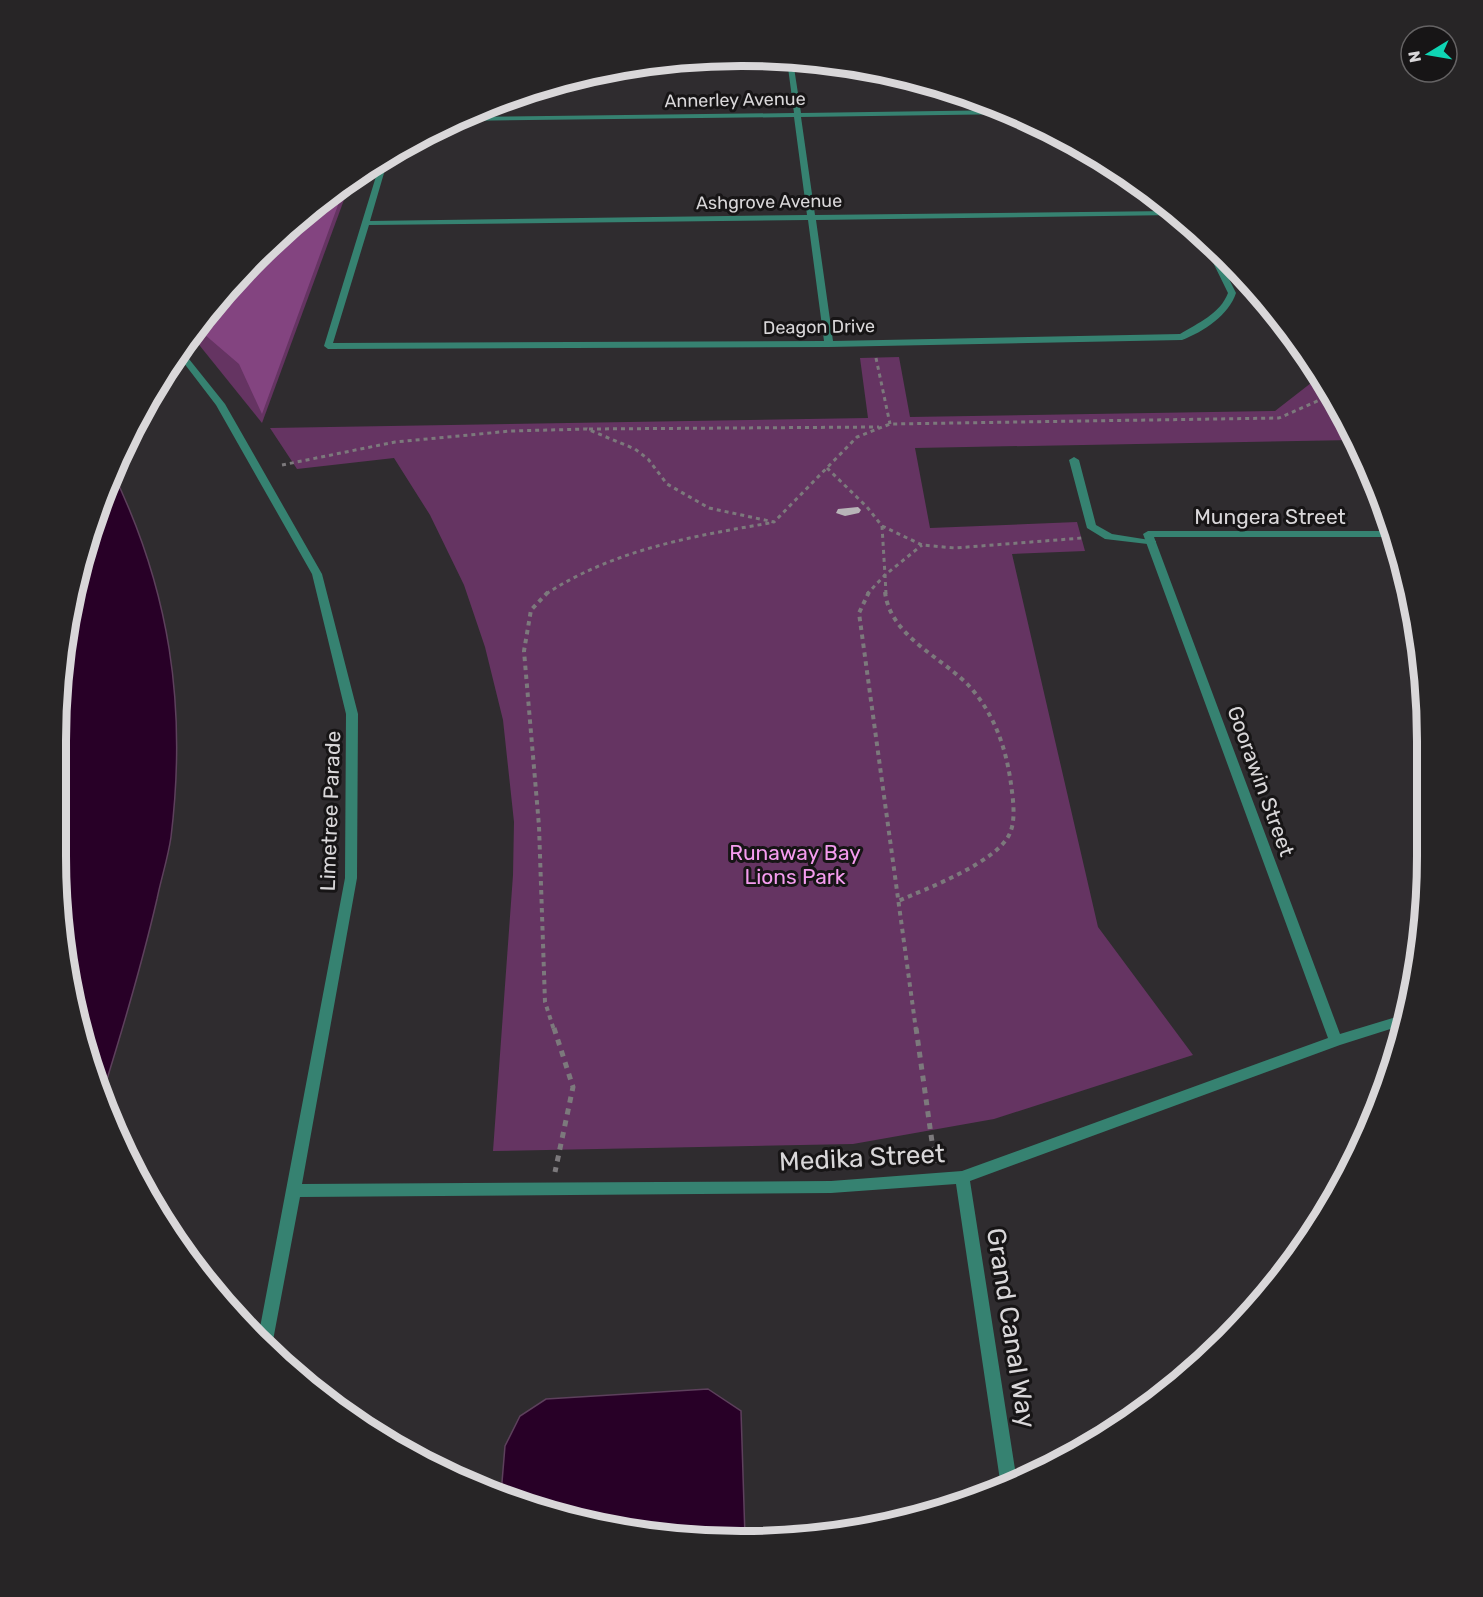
<svg xmlns="http://www.w3.org/2000/svg" width="1483" height="1597" font-family="Rubik,sans-serif">
  <style>
    .green { fill: #653462 }
    .forest { fill: #834480 }
    .water { fill: #280027; stroke: #5d405c; stroke-width: 1.5 }
    .building { fill: #b8b4b8 }
    .lines { fill: none; stroke-linecap: round; stroke-linejoin: round }
    .path-far2 { stroke: #7c797c; stroke-width: 3; stroke-dasharray: 4 4; stroke-linecap: butt }
    .path-far1 { stroke: #7c797c; stroke-width: 4; stroke-dasharray: 4.5 4.5; stroke-linecap: butt }
    .path { stroke: #7c797c; stroke-width: 5; stroke-dasharray: 6 6; stroke-linecap: butt }
    .lane { fill: #368271; fill-rule: evenodd }
    .street { fill: #368271; fill-rule: evenodd }
    .labels { text-anchor: middle; dominant-baseline: central; stroke-width: 6; stroke-linejoin: round; paint-order: stroke }
    .far-street-label { font-size: 18px; fill: #d9d7d9; stroke: #171516 }
    .street-label { font-size: 21px; fill: #d9d7d9; stroke: #171516 }
    .park-label { font-size: 21px; fill: #f59cef; stroke: #171516 }
    .near-street-label { font-size: 26px; fill: #d9d7d9; stroke: #171516 }
    .rim { fill: none; stroke: #d9d7d9; stroke-width: 8 }
  </style>
  <rect width="100%" height="100%" fill="#2f2c2f"/>
  <g class="green">
    <polygon points="352,178 262,423 192,336 257,256"/>
    <polygon points="899,357 910,417 1275,411 1320,376 1354,440 915,448 930,528 1077,522 1085,551 1012,554 1098,927 1193,1055 994,1119 853,1144 493,1151 513,875 514,822 503,720 485,647 464,585 430,515 394,458 297,469 270,428 868,418 860,358"/>
  </g>
  <polygon class="forest" points="346,183 262,414 239,364 197,328 257,256"/>
  <g class="water">
    <path d="M112,471C170,590 187,706 171,837C168,858 161,879 157,899C142,964 123,1028 103,1092L69,990L56,855L57,696L79,564Z"/>
    <polygon points="708,1389 741,1411 745,1537 697,1540 564,1518 501,1494 505,1446 520,1416 546,1399"/>
  </g>
  <polygon class="building" points="858,507 861,510 859,513 845,516 836,513 838,509"/>
  <g class="lines">
    <g class="path-far2">
      <polyline points="876,358 890,424"/>
      <polyline points="589,429 879,427"/>
      <polyline points="282,465 395,442 511,431 587,429 635,449 648,459 667,484 709,508 774,522 857,437 890,424 1279,418 1331,395"/>
      <polyline points="827,468 867,507 882,526 885,575 867,594"/>
      <polyline points="882,526 922,545 955,548 1082,538"/>
      <path d="M546,594C613,550 693,536 770,523"/>
      <polyline points="886,594 885,575 922,545"/>
    </g>
    <g class="path-far1">
      <polyline points="548,592 531,610 524,651 539,826 545,1002 554,1030"/>
      <polyline points="869,592 859,613 916,1030"/>
      <path d="M885,592C890,637 944,658 971,688C995,716 1006,748 1011,784C1013,799 1016,819 1010,833C998,862 926,889 898,901"/>
    </g>
    <g class="path">
      <polyline points="554,1028 573,1087 555,1172"/>
      <polyline points="916,1028 935,1163"/>
    </g>
    <polygon class="lane" points="1074,457 1079,460 1096,525 1112,534 1156,541 1156,545 1105,539 1087,528 1069,460"/>
    <g class="street">
      <path d="M787,60L793,61L801,113L1008,110L1015,114L801,117L815,215L1171,211L1176,215L816,220L833,341L1180,334C1198,323 1220,314 1228,293L1202,240L1204,238L1212,245L1236,293C1229,315 1203,332 1182,340L829,347L328,349L324,346L381,160L389,156L370,221L807,215L794,117L455,121L462,117L794,113ZM808,220L824,341L333,343L369,225Z"/>
      <polygon points="181,349 225,404 322,574 358,714 357,878 302,1184 831,1181 962,1171 1328,1038 1143,534 1148,531 1391,531 1392,537 1154,537 1340,1034 1406,1014 1403,1025 1340,1045 970,1181 1017,1482 1002,1490 1001,1487 956,1184 831,1193 300,1197 271,1351 258,1338 345,878 346,714 312,574 216,405 177,354"/>
    </g>
  </g>
  <g class="labels">
    <g class="far-street-label">
      <text transform="translate(735 100) rotate(-1)">Annerley Avenue</text>
      <text transform="translate(769 202) rotate(-1)">Ashgrove Avenue</text>
      <text transform="translate(819 327) rotate(-1)">Deagon Drive</text>
    </g>
    <g class="street-label">
      <text x="1270" y="516">Mungera Street</text>
      <text transform="translate(1261 781) rotate(70)">Goorawin Street</text>
      <text transform="translate(330 811) rotate(-88)">Limetree Parade</text>
    </g>
    <g class="park-label">
      <text x="795" y="852">Runaway Bay<tspan x="795" dy="24">Lions Park</tspan></text>
    </g>
    <g class="near-street-label">
      <text transform="translate(862 1158) rotate(-3)">Medika Street</text>
      <text transform="translate(1011 1328) rotate(81)">Grand Canal Way</text>
    </g>
  </g>
  <path d="M0 0H1483V1597H0ZM741 66H742A675 675 0 0 1 1417 741V856A675 675 0 0 1 742 1531H741A675 675 0 0 1 66 856V741A675 675 0 0 1 741 66Z" fill="#272526" fill-rule="evenodd"/>
  <path class="rim" d="M741 66H742A675 675 0 0 1 1417 741V856A675 675 0 0 1 742 1531H741A675 675 0 0 1 66 856V741A675 675 0 0 1 741 66Z"/>
  <g transform="translate(1429 54) rotate(259)"><circle r="28" fill="#171516" stroke="#656364" stroke-width="1.5"/>
  <path d="M0-4.5L10 22L0 15L-10 22Z" fill="#0fd5b4"/>
  <text y="-9" font-size="16" font-weight="bold" text-anchor="middle" fill="#d9d7d9">N</text>
  </g>
</svg>
